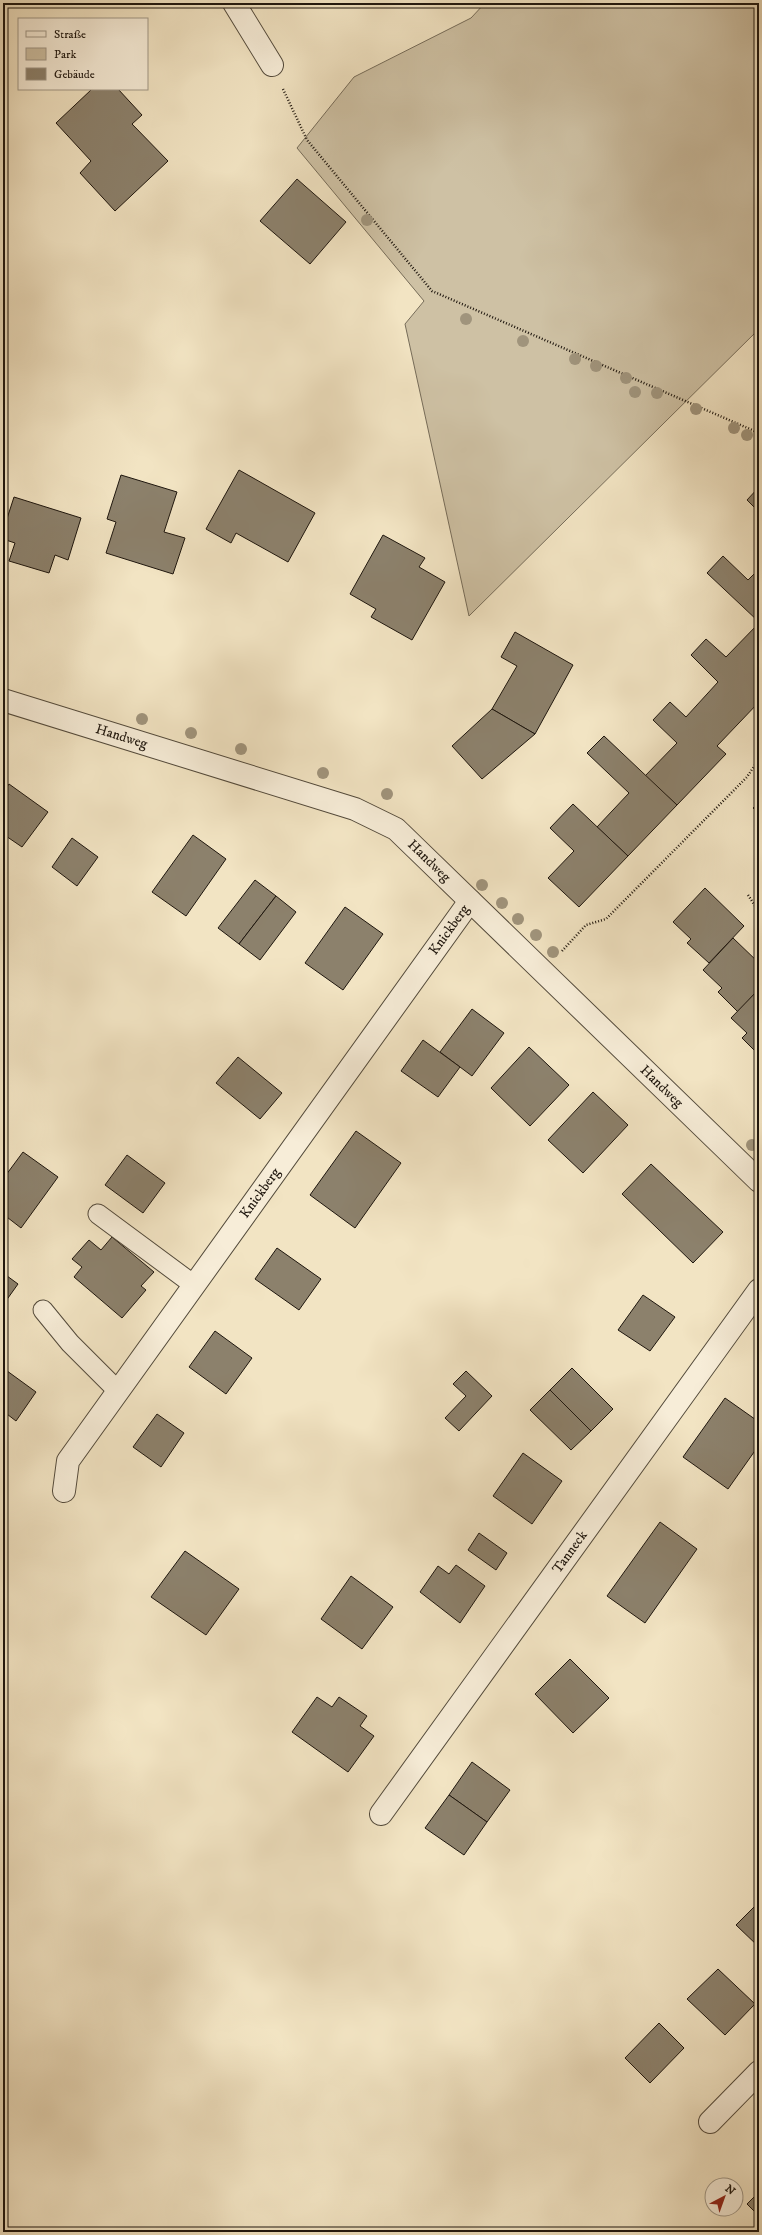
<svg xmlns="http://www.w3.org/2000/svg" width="762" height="2235" font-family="'IM FELL DW Pica',serif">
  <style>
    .green { fill: #cec1a4; stroke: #766c59 }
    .building { fill: #8c816c; stroke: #1e160e }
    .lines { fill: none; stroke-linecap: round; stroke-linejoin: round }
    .service-casing { stroke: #534a3b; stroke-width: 21 }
    .minor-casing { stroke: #534a3b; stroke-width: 24 }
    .path { stroke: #1e160e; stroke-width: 2.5; stroke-dasharray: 1 2; stroke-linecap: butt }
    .service { stroke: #f7edd8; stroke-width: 19 }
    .minor { stroke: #f7edd8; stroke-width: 22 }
    .tree { fill: #a0947c }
    .labels { text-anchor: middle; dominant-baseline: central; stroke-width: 4; stroke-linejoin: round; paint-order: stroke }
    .street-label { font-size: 14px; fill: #1e160e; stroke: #f7edd8 }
  </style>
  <rect width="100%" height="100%" fill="#f2e4c3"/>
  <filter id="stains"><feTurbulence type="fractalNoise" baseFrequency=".005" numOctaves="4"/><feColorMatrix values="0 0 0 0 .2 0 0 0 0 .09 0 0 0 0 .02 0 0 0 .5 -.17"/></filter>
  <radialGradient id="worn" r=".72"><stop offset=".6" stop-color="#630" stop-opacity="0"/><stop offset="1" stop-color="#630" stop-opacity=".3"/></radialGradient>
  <polygon class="green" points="485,3 759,3 759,329 469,616 405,324 424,301 297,148 354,77 471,18"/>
  <g class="building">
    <polygon points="92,89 118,89 142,115 132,124 168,161 115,211 80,173 91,161 56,123"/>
    <polygon points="297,179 346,222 310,264 260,221"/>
    <polygon points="239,470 315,513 288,562 236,533 231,543 206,529"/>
    <polygon points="121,475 177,492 164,532 185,538 173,574 106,553 116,522 107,519"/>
    <polygon points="759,487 759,512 747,500"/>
    <polygon points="14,497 81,518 68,560 55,555 49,573 9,561 15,543 3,539 3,531"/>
    <polygon points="383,535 425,558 419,567 445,582 412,640 371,617 376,609 350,594"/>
    <polygon points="723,556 748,580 759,569 759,622 707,573"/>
    <polygon points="759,623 759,681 756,685 759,688 759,702 717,746 726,754 677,805 645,776 677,743 653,720 670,702 686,717 718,682 691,655 706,639 726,657"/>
    <polygon points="515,632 573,665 535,734 492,709 517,666 501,657"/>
    <polygon points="492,709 535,734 482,779 452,746"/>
    <polygon points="604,736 677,805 628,856 597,827 629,793 587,753"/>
    <polygon points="9,784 48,812 22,847 3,834 3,793"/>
    <polygon points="759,802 759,814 753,808"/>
    <polygon points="573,804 628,856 579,907 548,878 574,851 550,828"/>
    <polygon points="193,835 226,859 186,916 152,892"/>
    <polygon points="72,838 98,857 77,886 52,867"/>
    <polygon points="255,880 276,896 239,944 218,928"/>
    <polygon points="705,888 744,926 709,963 687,943 691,939 673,922"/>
    <polygon points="276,896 296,912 260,960 239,944"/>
    <polygon points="345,907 383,934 343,990 305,963"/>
    <polygon points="733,938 759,963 759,989 738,1012 718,992 722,988 703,970"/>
    <polygon points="759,989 759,1055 742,1038 747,1033 731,1018"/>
    <polygon points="472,1009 504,1033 472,1076 440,1052"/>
    <polygon points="423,1040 460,1067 438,1097 401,1071"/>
    <polygon points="529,1047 569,1085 530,1126 491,1088"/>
    <polygon points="238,1057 282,1093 260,1119 216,1083"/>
    <polygon points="593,1092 628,1125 583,1173 548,1140"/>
    <polygon points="356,1131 401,1163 355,1228 310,1195"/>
    <polygon points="23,1152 58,1177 21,1228 3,1214 3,1179"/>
    <polygon points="127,1155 165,1183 143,1213 105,1185"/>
    <polygon points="651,1164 723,1232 693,1263 622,1194"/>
    <polygon points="112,1237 154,1272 141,1286 146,1290 122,1318 74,1277 82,1267 72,1259 89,1240 101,1250"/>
    <polygon points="277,1248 321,1279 299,1310 255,1279"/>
    <polygon points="3,1273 18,1284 3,1305"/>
    <polygon points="643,1295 675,1317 650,1351 618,1330"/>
    <polygon points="215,1331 252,1358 226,1394 189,1367"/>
    <polygon points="3,1368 36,1392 16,1421 3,1411"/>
    <polygon points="572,1368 613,1409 591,1431 550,1390"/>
    <polygon points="466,1371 492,1396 459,1431 445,1418 466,1396 453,1384"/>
    <polygon points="550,1390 591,1431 571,1450 530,1410"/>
    <polygon points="725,1398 759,1422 759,1445 728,1489 683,1457"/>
    <polygon points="157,1414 184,1433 161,1467 133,1447"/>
    <polygon points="523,1453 562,1481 532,1524 493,1496"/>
    <polygon points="660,1522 697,1549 645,1623 607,1596"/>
    <polygon points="479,1533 507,1553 496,1570 468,1550"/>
    <polygon points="185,1551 239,1589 206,1635 151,1597"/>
    <polygon points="456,1565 485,1586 460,1623 420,1592 438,1566 449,1574"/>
    <polygon points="351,1576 393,1607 362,1649 321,1619"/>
    <polygon points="570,1659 609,1698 573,1733 535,1694"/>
    <polygon points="317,1697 332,1707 339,1697 367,1716 360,1726 374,1736 348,1772 292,1732"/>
    <polygon points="472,1762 510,1790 487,1822 449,1795"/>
    <polygon points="449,1795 487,1822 464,1855 425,1828"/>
    <polygon points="759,1902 759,1947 736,1925"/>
    <polygon points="718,1969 755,2004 725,2035 687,1999"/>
    <polygon points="659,2023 684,2048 650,2083 625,2058"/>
    <polygon points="759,2192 759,2216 747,2204"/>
  </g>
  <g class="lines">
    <g class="service-casing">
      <g id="service">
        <polyline points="98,1214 194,1285"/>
        <polyline points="43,1310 70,1343 118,1391"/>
      </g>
    </g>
    <g class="minor-casing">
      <g id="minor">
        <polyline points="234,3 272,65"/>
        <path id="s1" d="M3,700L355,809L396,829L759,1181"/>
        <path id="s2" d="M64,1491L68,1461L470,901"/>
        <path id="s3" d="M381,1814L759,1290"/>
        <polyline points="710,2122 759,2072"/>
      </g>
    </g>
    <g class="path">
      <polyline points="283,89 307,140 432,291 759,433"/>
      <polyline points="748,895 759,912"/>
      <polyline points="562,951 586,925 606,919 747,777 759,759"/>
    </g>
    <use href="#service" class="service"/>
    <use href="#minor" class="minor"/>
  </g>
  <g class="tree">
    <circle cx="367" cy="220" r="6"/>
    <circle cx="466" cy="319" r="6"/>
    <circle cx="523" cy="341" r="6"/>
    <circle cx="575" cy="359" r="6"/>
    <circle cx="596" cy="366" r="6"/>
    <circle cx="626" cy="378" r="6"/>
    <circle cx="635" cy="392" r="6"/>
    <circle cx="657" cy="393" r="6"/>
    <circle cx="696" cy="409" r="6"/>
    <circle cx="734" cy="428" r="6"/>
    <circle cx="747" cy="435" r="6"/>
    <circle cx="142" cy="719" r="6"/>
    <circle cx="191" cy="733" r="6"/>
    <circle cx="241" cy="749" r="6"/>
    <circle cx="323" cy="773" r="6"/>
    <circle cx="387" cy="794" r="6"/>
    <circle cx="482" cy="885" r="6"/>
    <circle cx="502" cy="903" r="6"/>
    <circle cx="518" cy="919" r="6"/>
    <circle cx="536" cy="935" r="6"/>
    <circle cx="553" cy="952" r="6"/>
    <circle cx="752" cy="1145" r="6"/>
  </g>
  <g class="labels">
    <g class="street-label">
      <text stroke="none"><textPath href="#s1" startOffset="124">Handweg</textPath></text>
      <text stroke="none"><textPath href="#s1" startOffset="460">Handweg</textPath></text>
      <text stroke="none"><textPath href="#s2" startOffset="684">Knickberg</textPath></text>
      <text stroke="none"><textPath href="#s1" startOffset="784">Handweg</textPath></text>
      <text stroke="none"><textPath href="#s2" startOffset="360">Knickberg</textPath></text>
      <text stroke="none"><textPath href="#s3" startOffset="323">Tanneck</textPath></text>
    </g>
  </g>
  <rect width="762" height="2235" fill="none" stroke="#f2e4c3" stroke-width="16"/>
  <rect x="4" y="4" width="754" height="2227" fill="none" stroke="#1e160e" stroke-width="2"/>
  <rect x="8" y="8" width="746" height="2219" fill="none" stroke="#1e160e"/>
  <rect x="18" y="18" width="130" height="72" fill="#f7edd8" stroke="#a09787"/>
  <rect x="26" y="31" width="20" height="6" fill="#f7edd8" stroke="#a09787"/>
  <text x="54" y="38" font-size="12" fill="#1e160e">Straße</text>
  <rect x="26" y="48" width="20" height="12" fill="#cec1a4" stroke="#a09787"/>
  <text x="54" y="58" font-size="12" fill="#1e160e">Park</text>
  <rect x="26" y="68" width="20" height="12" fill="#8c816c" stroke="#a09787"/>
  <text x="54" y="78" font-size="12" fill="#1e160e">Gebäude</text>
  <g transform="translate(724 2197) rotate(41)"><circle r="19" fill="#f7edd8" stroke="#a09787"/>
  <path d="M0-3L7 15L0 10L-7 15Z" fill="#8f2418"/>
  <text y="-6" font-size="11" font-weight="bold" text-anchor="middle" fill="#1e160e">N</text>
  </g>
  <rect width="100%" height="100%" filter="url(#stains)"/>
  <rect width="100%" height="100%" fill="url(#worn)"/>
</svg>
